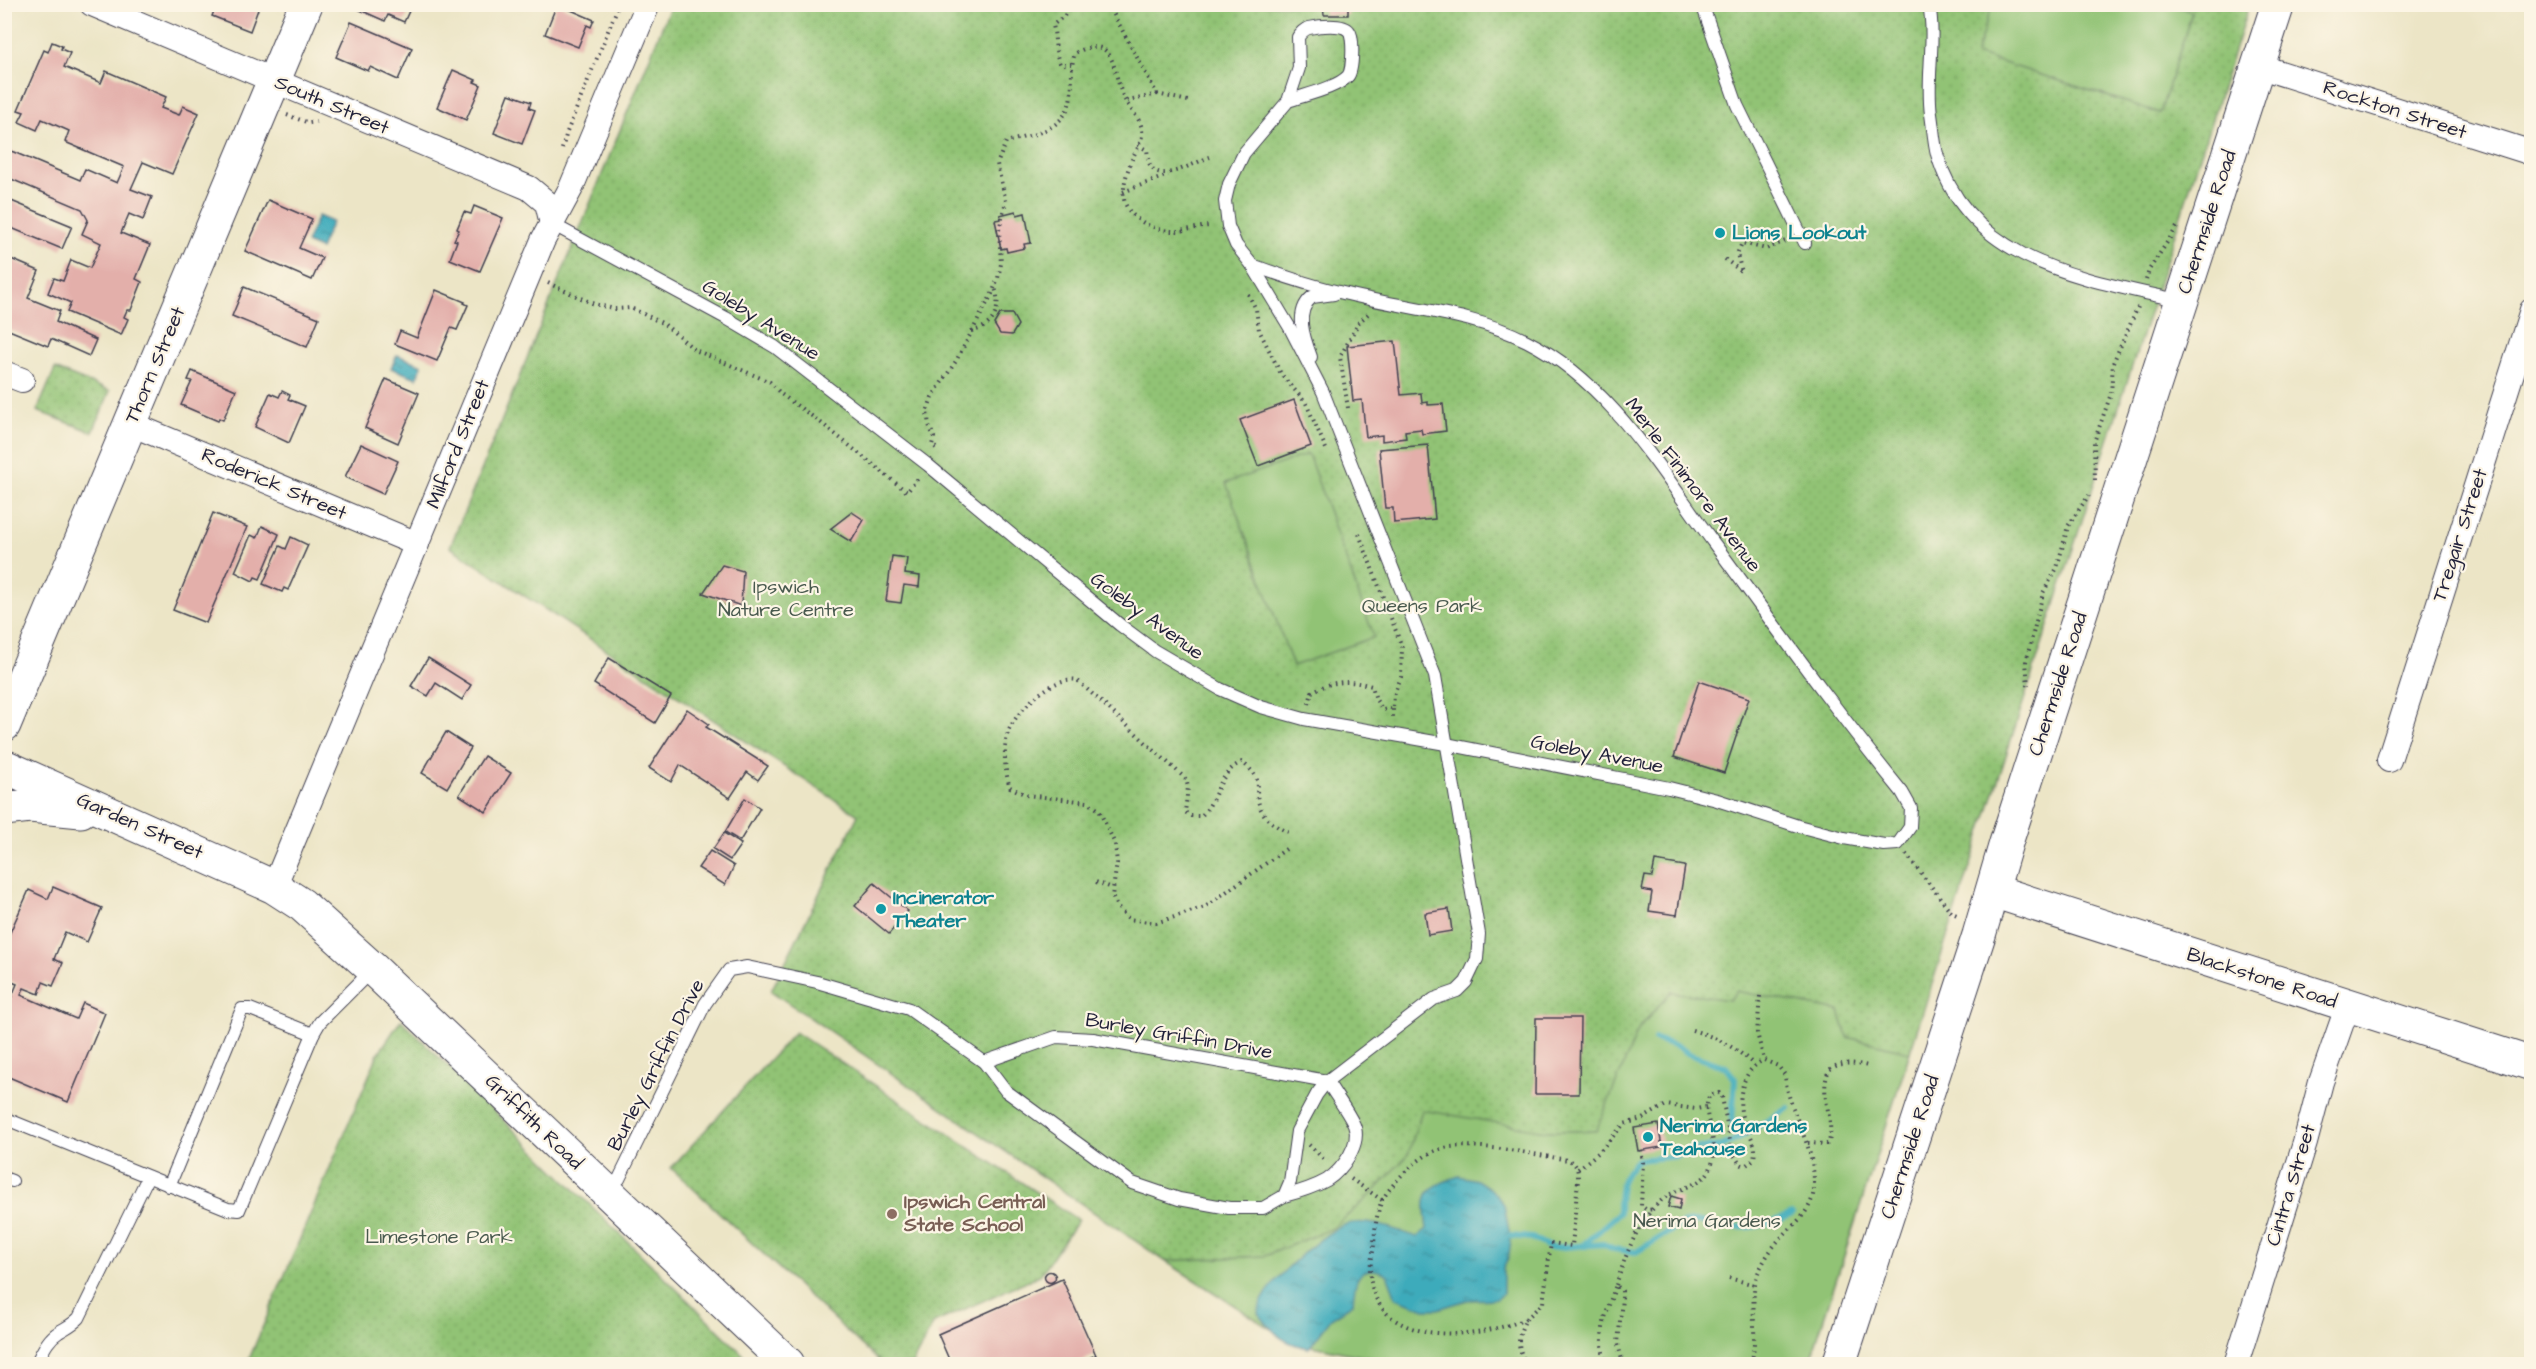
<svg xmlns="http://www.w3.org/2000/svg" width="2536" height="1369" font-family="'Architects Daughter',sans-serif">
  <style>
    .grass { fill: url(#grass-dots); stroke: #5a7258; stroke-width: 1.5 }
    .garden { fill: #91c374; stroke: #5a7258; stroke-width: 1.5 }
    .water { fill: url(#water-ripples); stroke: #30667b; stroke-width: 1.5 }
    .lines { fill: none; stroke-linecap: round; stroke-linejoin: round }
    .stream { stroke: #3dabbb; stroke-width: 6 }
    .building { fill: #e3afaa }
    .lane-casing { stroke: #403f50; stroke-width: 14 }
    .street-casing { stroke: #403f50; stroke-width: 26 }
    .secondary-casing { stroke: #403f50; stroke-width: 35 }
    .primary-casing { stroke: #403f50; stroke-width: 35 }
    .path { stroke: #403f50; stroke-width: 4; stroke-dasharray: 1.5 4.5; stroke-linecap: butt }
    .lane { stroke: #fff; stroke-width: 12 }
    .street { stroke: #fff; stroke-width: 24 }
    .secondary { stroke: #fff; stroke-width: 33 }
    .primary { stroke: #fff; stroke-width: 33 }
    .culture-dot { fill: #0f9aa8; stroke: #fcf5e5; stroke-width: 2 }
    .education-dot { fill: #8d6e63; stroke: #fcf5e5; stroke-width: 2 }
    .labels { text-anchor: middle; dominant-baseline: central; stroke-width: 4.5; stroke-linejoin: round; paint-order: stroke }
    .street-label { font-size: 20px; fill: #22223b; stroke: #fcf5e5 }
    .culture-label { font-size: 20px; font-weight: bold; fill: #0d838f; stroke: #fcf5e5; text-anchor: start }
    .park-label { font-size: 20px; fill: #495a4f; stroke: #fcf5e5 }
    .education-label { font-size: 20px; font-weight: bold; fill: #785e54; stroke: #fcf5e5; text-anchor: start }
  </style>
  <defs>
    <pattern id="grass-dots" width="8" height="8" patternUnits="userSpaceOnUse" patternTransform="scale(1.5)"><rect width="8" height="8" fill="#91c374"/><path d="M2 2h.1M6 6h.1" fill="none" stroke="#7da765" stroke-width="1.8" stroke-linecap="round"/></pattern>
    <pattern id="water-ripples" width="26" height="14" patternUnits="userSpaceOnUse" patternTransform="scale(1.5)"><rect width="26" height="14" fill="#3dabbb"/><path d="M2 4q2-2 4 0t4 0M15 11q2-2 4 0t4 0" fill="none" stroke="#338b99"/></pattern>
  </defs>
  <rect width="100%" height="100%" fill="#fcf5e5"/>
  <filter id="ink" filterUnits="userSpaceOnUse"><feTurbulence type="fractalNoise" baseFrequency=".0167" numOctaves="2"/><feDisplacementMap in="SourceGraphic" scale="12" xChannelSelector="R" yChannelSelector="G"/><feConvolveMatrix kernelMatrix="1 2 1 2 8 2 1 2 1" color-interpolation-filters="sRGB"/></filter>
  <filter id="wash" filterUnits="userSpaceOnUse"><feTurbulence type="fractalNoise" baseFrequency=".008" numOctaves="4" result="noise"/><feDisplacementMap in="SourceGraphic" scale="24" xChannelSelector="R" yChannelSelector="G"/><feGaussianBlur stdDeviation="1.35" result="paint"/><feColorMatrix in="noise" values="0 0 0 0 0 0 0 0 0 0 0 0 0 0 0 0 0 1.4 0 .05"/><feComposite in="paint" operator="in"/></filter>
  <g filter="url(#wash)">
    <rect width="100%" height="100%" fill="#ece5c6"/>
    <g class="grass">
      <polygon points="671,5 1992,5 1977,54 2159,113 2192,12 2169,5 2249,5 1809,1364 1399,1364 1290,1341 1165,1261 771,991 858,815 450,547"/>
      <polygon points="55,369 110,391 93,432 37,411"/>
      <polygon points="401,1020 753,1364 247,1364 378,1054"/>
      <polygon points="795,1032 1078,1220 1040,1275 934,1323 912,1364 882,1364 671,1168"/>
    </g>
    <g class="garden">
      <polygon points="2169,4 2192,12 2160,113 1976,54 1992,5"/>
      <polygon points="1308,454 1374,637 1293,666 1226,483"/>
      <polygon points="1736,991 1839,1011 1847,1037 1910,1052 1809,1364 1399,1364 1290,1341 1165,1261 1265,1256 1333,1228 1373,1193 1408,1155 1422,1110 1546,1131 1596,1131 1639,1028 1671,992 1730,1000"/>
    </g>
    <g class="water">
      <polygon points="318,216 332,222 320,249 306,243"/>
      <polygon points="397,355 422,365 417,378 391,368"/>
      <path d="M1459,1176L1477,1180L1491,1189L1504,1204L1511,1242L1508,1259L1503,1269V1294L1497,1299L1467,1300L1438,1309H1425L1396,1298L1387,1274C1358,1261 1354,1282 1353,1304L1331,1318L1309,1348C1281,1343 1275,1334 1258,1313C1261,1287 1319,1235 1344,1225C1366,1217 1396,1230 1417,1237L1427,1229C1422,1192 1423,1189 1459,1176Z"/>
    </g>
    <g class="lines">
      <g class="stream">
        <polyline points="1655,1039 1677,1046 1689,1054 1726,1067 1735,1079 1732,1122 1738,1139"/>
        <path d="M1510,1236L1532,1238L1551,1248L1603,1244L1614,1249L1636,1252L1682,1224C1700,1219 1716,1226 1733,1227C1754,1229 1773,1223 1792,1214"/>
        <path d="M1583,1245L1619,1213C1619,1188 1619,1179 1637,1160L1678,1156L1690,1149L1722,1146L1738,1139L1788,1108"/>
      </g>
    </g>
    <g id="blocks">
      <g class="building">
        <polygon points="217,4 260,4 250,31 212,16"/>
        <polygon points="360,4 407,4 405,9 409,11 404,22 388,15 385,21 358,9"/>
        <polygon points="557,4 594,20 591,27 587,25 578,47 545,34"/>
        <polygon points="1323,4 1351,4 1351,7 1348,8 1348,15 1324,15"/>
        <polygon points="351,22 412,48 398,80 370,67 368,71 336,57"/>
        <polygon points="52,42 62,46 61,49 70,53 64,67 101,83 106,71 166,97 161,108 179,115 183,106 199,113 172,174 143,162 131,189 152,197 143,220 129,214 121,233 150,245 136,279 142,282 131,310 127,310 124,317 128,319 121,335 67,312 71,303 48,293 54,278 63,281 71,260 90,268 101,243 82,234 88,220 82,209 4,176 4,148 80,180 85,169 117,183 124,167 65,142 69,131 42,119 37,130 19,122 24,112 18,110 44,50 48,52"/>
        <polygon points="453,70 476,80 474,82 481,85 466,120 437,107"/>
        <polygon points="509,94 531,102 529,108 535,110 522,144 494,133"/>
        <polygon points="4,198 72,226 62,249 4,225"/>
        <polygon points="268,200 312,219 299,248 322,258 312,280 245,251"/>
        <polygon points="474,206 503,218 480,271 450,259 457,241 454,240 459,230 457,229 464,212 471,214"/>
        <polygon points="1016,211 1017,215 1025,213 1031,243 1024,244 1025,248 1007,252 1006,248 1001,249 995,220 1001,219 1000,215"/>
        <polygon points="4,256 39,271 28,298 60,311 56,322 96,340 89,356 51,339 48,346 4,328"/>
        <polygon points="244,287 319,318 307,347 232,316"/>
        <polygon points="436,290 465,302 464,303 468,305 457,330 451,328 437,361 395,344 400,331 417,338"/>
        <polygon points="1000,314 1012,314 1018,325 1012,335 1000,334 994,324"/>
        <polygon points="1395,341 1401,395 1421,393 1422,403 1428,402 1428,405 1443,404 1446,431 1422,434 1421,429 1405,431 1406,438 1382,441 1382,435 1366,437 1362,400 1353,401 1347,346"/>
        <polygon points="192,371 236,390 223,420 219,418 218,421 181,405 192,381 188,380"/>
        <polygon points="386,379 419,393 398,443 365,428"/>
        <polygon points="282,391 290,395 288,399 305,406 289,443 255,427 270,393 279,397"/>
        <polygon points="1294,400 1311,446 1258,466 1240,420"/>
        <polygon points="361,444 398,461 383,494 345,477"/>
        <polygon points="1428,445 1435,519 1394,523 1393,508 1385,508 1379,449"/>
        <polygon points="852,512 864,520 851,542 830,529"/>
        <polygon points="213,513 247,527 206,623 173,610"/>
        <polygon points="262,526 279,534 260,579 255,577 253,581 235,572 251,535 257,538"/>
        <polygon points="291,537 308,545 288,590 284,588 282,592 263,584 280,546 286,549"/>
        <polygon points="892,556 907,558 905,574 920,576 919,587 904,585 901,603 886,601"/>
        <polygon points="722,565 743,571 741,606 703,593"/>
        <polygon points="428,658 471,685 462,700 436,683 428,696 411,686"/>
        <polygon points="609,658 671,696 655,723 594,684"/>
        <polygon points="1699,681 1749,698 1724,773 1674,757"/>
        <polygon points="687,709 709,724 706,727 768,766 758,780 747,772 730,798 680,765 671,782 649,768"/>
        <polygon points="446,732 471,748 447,788 422,773"/>
        <polygon points="484,756 511,773 486,812 459,795"/>
        <polygon points="745,798 760,808 740,841 725,832"/>
        <polygon points="724,833 741,844 730,860 713,849"/>
        <polygon points="710,851 734,866 725,885 698,868"/>
        <polygon points="1655,861 1685,866 1677,915 1649,911 1652,892 1642,890 1645,876 1652,877"/>
        <polygon points="874,883 908,911 889,934 855,906"/>
        <polygon points="53,887 102,908 87,942 65,932 54,959 63,963 53,986 43,982 39,994 24,988 21,995 76,1019 83,1003 105,1013 68,1102 4,1075 4,993 12,996 17,984 4,979 4,946 29,890 48,899"/>
        <polygon points="1449,909 1452,931 1428,935 1425,913"/>
        <polygon points="1536,1018 1580,1018 1579,1094 1535,1094"/>
        <polygon points="1658,1124 1662,1147 1638,1151 1634,1128"/>
        <polygon points="1671,1196 1681,1199 1679,1210 1668,1207"/>
        <circle cx="1050" cy="1277" r="5.5"/>
        <polygon points="1062,1279 1096,1355 1074,1364 951,1364 938,1334"/>
      </g>
    </g>
  </g>
  <g filter="url(#ink)">
    <use href="#blocks" fill-opacity="0" stroke="#403f50" stroke-width="1.5"/>
    <g class="lines">
      <g class="lane-casing">
        <g id="lane">
          <polyline points="1702,4 1737,105 1805,243"/>
          <path d="M1929,4C1936,41 1926,78 1931,114C1933,127 1934,142 1937,154C1968,263 2086,279 2181,301"/>
          <path d="M552,224L726,318L775,347L928,465L1120,625L1155,651L1220,689L1261,707L1304,719L1446,744L1669,788L1717,800L1798,826L1844,838L1884,845L1898,844L1910,827L1911,808L1902,792C1836,711 1775,626 1713,542C1660,470 1610,383 1527,341C1470,312 1405,309 1343,293C1312,286 1282,276 1252,265"/>
          <path d="M1311,357C1304,338 1294,312 1312,297L1334,294"/>
          <path d="M984,1062L1006,1091L1132,1183L1179,1199L1229,1208H1263L1284,1196L1290,1182L1297,1131L1317,1094L1327,1081L1434,999L1457,991L1466,982L1477,959L1479,934L1435,676L1323,392L1290,328L1252,265L1236,245L1228,226L1225,201L1229,184L1244,153L1288,101L1299,68L1298,37C1301,33 1304,29 1309,28C1318,26 1343,23 1349,31C1354,36 1353,70 1348,76C1337,88 1304,95 1288,101"/>
          <polyline points="4,1118 228,1209 239,1210 313,1034 320,1022 372,970"/>
          <polyline points="4,1178 12,1181"/>
          <polyline points="169,1186 242,1009 250,1009 313,1034"/>
          <polyline points="607,1189 619,1179 705,1004 729,970 747,967 817,982 909,1009 984,1062 1056,1037 1093,1039 1327,1081"/>
          <path d="M1284,1196C1299,1192 1313,1188 1327,1180C1342,1170 1362,1144 1354,1125C1347,1110 1335,1095 1327,1081"/>
          <path d="M36,1364C42,1353 47,1339 59,1332C67,1327 72,1325 79,1318L148,1177"/>
        </g>
      </g>
      <g class="street-casing">
        <g id="street">
          <polyline points="92,4 529,188 547,203 552,224"/>
          <polyline points="2258,66 2532,153"/>
          <polyline points="4,373 22,380"/>
          <polyline points="131,424 417,544"/>
          <polyline points="2389,760 2532,310"/>
          <polyline points="274,887 543,240 571,188 648,4"/>
          <polyline points="2236,1364 2305,1143 2321,1082 2348,1005"/>
        </g>
      </g>
      <g class="secondary-casing">
        <g id="secondary">
          <polyline points="4,725 306,4"/>
          <polyline points="4,766 274,887 302,905 373,969 788,1364"/>
          <polyline points="4,809 30,806 81,811"/>
          <polyline points="1993,891 2532,1064"/>
        </g>
      </g>
      <g class="primary-casing">
        <polyline id="primary" points="1839,1364 1979,935 2006,843 2278,4"/>
      </g>
      <g class="path">
        <path d="M1071,4L1066,14L1053,25C1056,39 1054,51 1060,64H1071"/>
        <polyline points="1108,4 1157,94 1125,102"/>
        <polyline points="1157,94 1188,101"/>
        <polyline points="287,115 309,123 316,122"/>
        <path d="M1138,145L1147,150C1148,155 1148,164 1152,168C1164,182 1195,162 1210,157"/>
        <polyline points="562,149 567,132 619,4"/>
        <polyline points="1123,192 1168,175"/>
        <polyline points="1725,259 1742,272 1737,254 1742,243 1766,249 1788,240"/>
        <polyline points="2146,280 2149,270 2177,227"/>
        <polyline points="548,283 594,304 615,309 631,308 664,324 695,350 770,382 781,394 820,422 907,492 919,477"/>
        <polyline points="1248,294 1256,309 1259,330 1281,374 1306,403 1327,451"/>
        <path d="M971,331C994,328 1002,308 995,288"/>
        <polyline points="1348,408 1340,357 1359,322 1368,314"/>
        <path d="M936,448L932,445L934,437L929,425L927,412L932,397L956,361L992,294L998,278L1001,264L999,230L1006,201L997,164L1006,142C1034,134 1067,131 1071,95C1073,80 1070,67 1075,53C1119,31 1111,75 1125,100C1131,112 1144,120 1142,136C1141,143 1136,151 1133,157C1129,166 1125,178 1124,188C1119,214 1149,230 1172,231C1185,232 1199,226 1212,226"/>
        <polyline points="2095,480 2094,442 2111,394 2113,363 2138,307"/>
        <polyline points="1359,534 1402,647 1401,677 1394,696 1393,707"/>
        <polyline points="2028,686 2026,662 2043,593 2057,568 2068,526 2089,495"/>
        <path d="M1309,704L1312,692C1333,680 1350,680 1372,686L1376,700L1383,710L1393,707V719"/>
        <path d="M1286,849L1205,907L1156,923L1129,919L1117,907L1112,896L1117,863L1115,844L1099,810L1088,802L1026,795L1010,787C1004,770 1002,742 1011,726C1021,707 1054,675 1077,680L1186,779L1188,787L1185,812L1191,816H1201C1218,800 1217,773 1242,762C1248,767 1254,772 1257,780C1259,784 1257,789 1257,794C1259,815 1271,824 1288,832"/>
        <polyline points="1906,854 1952,913 1957,915 1958,912"/>
        <polyline points="1096,882 1112,888"/>
        <polyline points="1760,996 1757,1033 1764,1060"/>
        <path d="M1692,1030C1716,1037 1736,1047 1754,1065"/>
        <path d="M1808,1143L1827,1144L1829,1142C1835,1117 1818,1095 1829,1070C1841,1061 1854,1063 1868,1066"/>
        <polyline points="1309,1145 1326,1161"/>
        <polyline points="1641,1150 1643,1162 1641,1206 1647,1210 1654,1209"/>
        <polyline points="1578,1169 1598,1153 1624,1124 1642,1119 1666,1105 1696,1109 1706,1107"/>
        <path d="M1351,1179L1382,1200C1376,1215 1375,1229 1374,1245C1373,1254 1370,1264 1370,1273C1374,1350 1477,1339 1526,1319C1517,1336 1516,1348 1527,1364"/>
        <path d="M1382,1200C1395,1180 1415,1159 1437,1150C1466,1139 1537,1155 1568,1160C1578,1165 1578,1169 1578,1180L1572,1246L1551,1243L1543,1303L1526,1319"/>
        <polyline points="1729,1278 1755,1285"/>
        <path d="M1616,1285C1626,1255 1637,1221 1662,1200C1675,1188 1700,1187 1709,1171C1724,1143 1698,1115 1710,1095L1719,1093L1722,1097L1732,1152L1740,1164L1745,1166L1753,1160C1760,1143 1746,1133 1742,1117C1737,1096 1743,1069 1764,1060L1778,1066L1785,1075C1788,1113 1815,1143 1814,1185C1814,1212 1794,1223 1778,1241C1770,1250 1763,1262 1758,1273C1748,1299 1759,1335 1751,1364"/>
        <path d="M1607,1364C1595,1339 1607,1310 1616,1285L1622,1291V1298L1618,1344L1623,1364"/>
      </g>
      <use href="#lane" class="lane"/>
      <use href="#street" class="street"/>
      <use href="#secondary" class="secondary"/>
      <use href="#primary" class="primary"/>
    </g>
  </g>
  <g class="culture-dot">
    <circle cx="1720" cy="233" r="6"/>
    <circle cx="881" cy="909" r="6"/>
    <circle cx="1648" cy="1137" r="6"/>
  </g>
  <circle class="education-dot" cx="892" cy="1214" r="6"/>
  <g class="labels">
    <g class="street-label">
      <text transform="translate(332 105) rotate(23)">South Street</text>
      <text transform="translate(2395 110) rotate(18)">Rockton Street</text>
      <text transform="translate(2207 222) rotate(-72)">Chermside Road</text>
      <text transform="translate(761 320) rotate(32)">Goleby Avenue</text>
      <text transform="translate(155 365) rotate(-67)">Thorn Street</text>
      <text transform="translate(458 444) rotate(-68)">Milford Street</text>
      <text transform="translate(274 484) rotate(23)">Roderick Street</text>
      <text transform="translate(1693 485) rotate(53)">Merle Finimore Avenue</text>
      <text transform="translate(2460 535) rotate(-72)">Tregair Street</text>
      <text transform="translate(1147 616) rotate(36)">Goleby Avenue</text>
      <text transform="translate(2058 684) rotate(-72)">Chermside Road</text>
      <text transform="translate(1597 754) rotate(11)">Goleby Avenue</text>
      <text transform="translate(140 826) rotate(24)">Garden Street</text>
      <text transform="translate(2262 978) rotate(18)">Blackstone Road</text>
      <text transform="translate(1179 1036) rotate(10)">Burley Griffin Drive</text>
      <text transform="translate(656 1065) rotate(-63)">Burley Griffin Drive</text>
      <text transform="translate(534 1122) rotate(44)">Griffith Road</text>
      <text transform="translate(1910 1147) rotate(-72)">Chermside Road</text>
      <text transform="translate(2291 1185) rotate(-73)">Cintra Street</text>
    </g>
    <g class="culture-label">
      <text x="1732" y="233">Lions Lookout</text>
      <text x="893" y="898">Incinerator<tspan x="893" dy="23">Theater</tspan></text>
      <text x="1660" y="1126">Nerima Gardens<tspan x="1660" dy="23">Teahouse</tspan></text>
    </g>
    <g class="park-label">
      <text x="786" y="587">Ipswich<tspan x="786" dy="23">Nature Centre</tspan></text>
      <text x="1422" y="606">Queens Park</text>
      <text x="1707" y="1221">Nerima Gardens</text>
      <text x="439" y="1237">Limestone Park</text>
    </g>
    <g class="education-label">
      <text x="904" y="1202">Ipswich Central<tspan x="904" dy="23">State School</tspan></text>
    </g>
  </g>
  <rect width="2536" height="1369" fill="none" stroke="#fcf5e5" stroke-width="24"/>
</svg>
